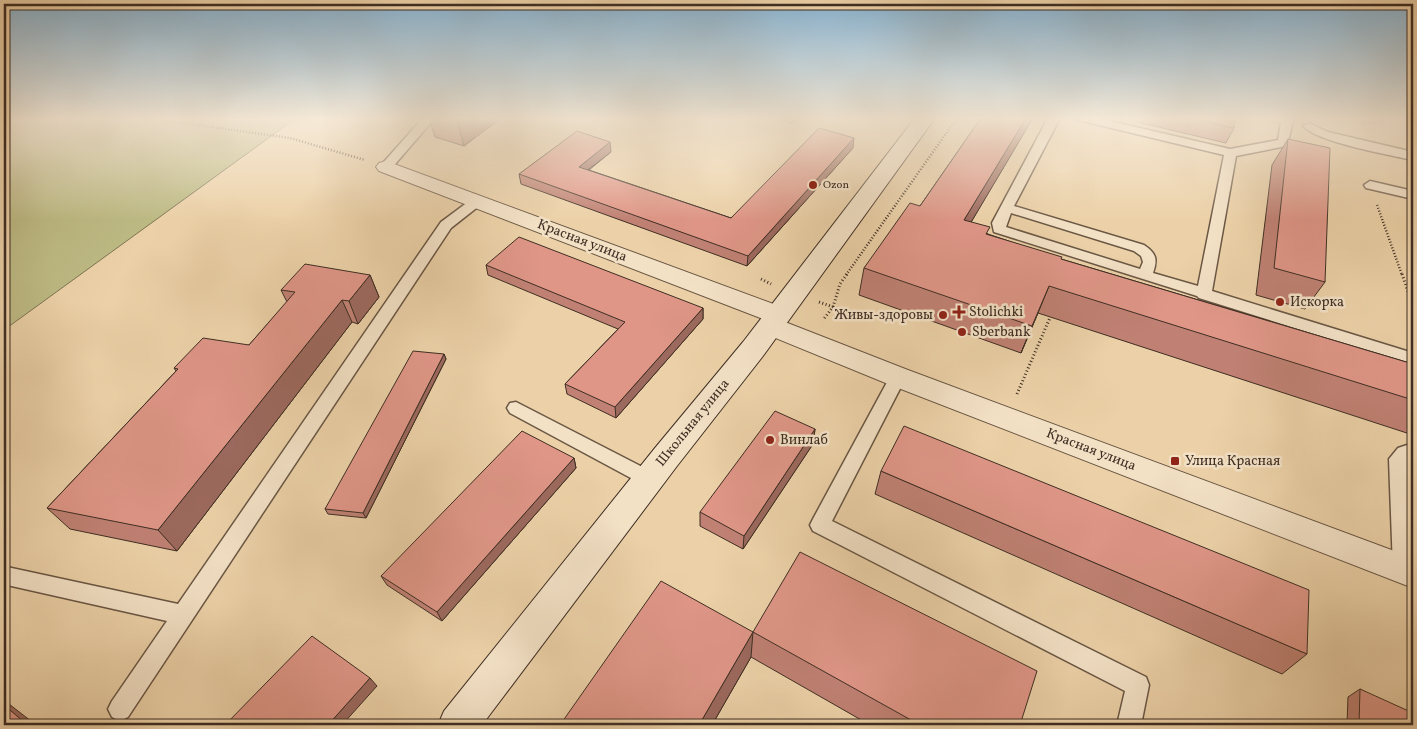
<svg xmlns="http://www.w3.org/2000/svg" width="1417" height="729" font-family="Vollkorn,serif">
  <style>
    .green { fill: #bdba84; stroke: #7e7454 }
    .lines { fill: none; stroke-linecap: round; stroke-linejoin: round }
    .lane-casing { stroke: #6a5744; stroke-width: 3 }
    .street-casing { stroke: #6a5744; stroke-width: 2 }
    .secondary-casing { stroke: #3e2e23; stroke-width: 2 }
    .path-far1 { stroke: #3e2e23; stroke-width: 2.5; stroke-dasharray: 1 2; stroke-linecap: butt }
    .path { stroke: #3e2e23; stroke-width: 3; stroke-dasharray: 1 2.5; stroke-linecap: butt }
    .lane { fill: #f3e1c6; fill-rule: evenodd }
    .street { fill: #f3e1c6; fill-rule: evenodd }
    .secondary { fill: #f3e1c6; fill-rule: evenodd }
    .wall { fill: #c08174; stroke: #3e2e23 }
    .shaded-wall { fill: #9c695e; stroke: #3e2e23 }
    .building { fill: #df9687; stroke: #3e2e23 }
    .poi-dot { fill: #8f2418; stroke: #f3e1c6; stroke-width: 2 }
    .labels { text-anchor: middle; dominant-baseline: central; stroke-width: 5; stroke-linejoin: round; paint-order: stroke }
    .far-poi-label { font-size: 11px; fill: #3e2e23; stroke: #f3e1c6; text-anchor: start }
    .street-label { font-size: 14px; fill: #3e2e23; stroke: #f3e1c6 }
    .poi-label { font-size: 14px; fill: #3e2e23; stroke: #f3e1c6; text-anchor: start }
  </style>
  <rect width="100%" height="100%" fill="#ecd1a8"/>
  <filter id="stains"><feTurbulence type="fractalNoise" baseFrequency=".004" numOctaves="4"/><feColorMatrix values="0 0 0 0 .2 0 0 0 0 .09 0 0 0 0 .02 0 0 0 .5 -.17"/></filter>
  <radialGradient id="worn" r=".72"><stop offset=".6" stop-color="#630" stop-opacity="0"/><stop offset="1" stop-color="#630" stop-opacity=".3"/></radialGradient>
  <polygon class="green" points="4,118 296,118 4,330"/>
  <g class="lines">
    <g class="lane-casing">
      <g id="lane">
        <polygon points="423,118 435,118 390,170 382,170 380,167 382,164"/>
        <path d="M1048,118H1060L1014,206L1144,245C1156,253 1158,259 1153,273L1198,286L1224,155L1078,120L1076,118H1097L1230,149L1278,140L1281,123L1270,120L1268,118L1291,119L1293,121L1287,146L1236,156L1212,291L1413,353V365L1199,298L1197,296L994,232L992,223ZM1011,213L1134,251L1141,256L1143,262L1140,269L1006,227Z"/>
        <path d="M1309,123L1328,132L1413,152V160C1390,155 1317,142 1303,126Z"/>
        <polygon points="1370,181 1413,191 1413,199 1366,188 1364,185"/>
        <polygon points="477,198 484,202 451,228 128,717 120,721 112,717 108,709 112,701 167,621 7,585 4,584 4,568 7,567 178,604 441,222 472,199"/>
        <polygon points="898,371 904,373 906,377 832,521 1146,677 1149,685 1141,725 1117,725 1125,691 813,531 810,525 813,519 892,373"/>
        <polygon points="516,402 656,474 658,479 656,484 649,487 642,484 510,413 507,408 510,403"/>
        <polygon points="1413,443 1413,457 1407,461 1413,569 1410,575 1403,578 1396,575 1393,569 1389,459 1398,448"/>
      </g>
    </g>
    <g class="street-casing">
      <polygon id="street" points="386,161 787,309 791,315 785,322 908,370 1413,558 1413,588 888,384 761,332 757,326 763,319 379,171 376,167 379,163"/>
    </g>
    <g class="secondary-casing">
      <polygon id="secondary" points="915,118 935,118 763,356 677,466 482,725 438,725 444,711 655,448 743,342"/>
    </g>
    <g class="path-far1">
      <polyline points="148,118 290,138 365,160"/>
      <polyline points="1362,124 1401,118"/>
      <polyline points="1377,205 1402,275"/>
      <polyline points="846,275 957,118"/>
    </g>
    <g class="path">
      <polyline points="1402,274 1413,306"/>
      <polyline points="761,279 771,284"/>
      <polyline points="819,302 833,307 823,320"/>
      <polyline points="833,307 840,284 847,274"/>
      <polyline points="1017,394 1052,313"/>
    </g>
    <use href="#lane" class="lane"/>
    <use href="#street" class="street"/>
    <use href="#secondary" class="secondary"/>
  </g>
  <g class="wall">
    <polygon points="429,118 501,118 464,146 435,137"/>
    <polygon points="776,118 798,118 793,123"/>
    <polygon points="981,118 1033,118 971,222 988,234 1061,259 1413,364 1413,435 1038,313 1021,353 859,295 864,268 920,206"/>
    <polygon points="1138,118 1235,118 1234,128 1226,143 1137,122"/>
    <polygon points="1288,139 1325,282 1305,309 1256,295 1272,165"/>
    <polygon points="853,148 747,266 521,184 519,174 611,152 589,170 731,218"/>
    <polygon points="486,265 703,308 703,319 616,418 567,394 565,384 618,329 488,275"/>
    <polygon points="370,275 379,297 358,324 352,322 177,551 70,529 47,508 176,371 174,368 249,345 287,302 281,290"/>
    <polygon points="444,354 446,359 366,518 328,514 325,509"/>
    <polygon points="815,429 813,444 743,549 700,526 700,512"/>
    <polygon points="574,458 576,468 442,621 387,585 381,576"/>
    <polygon points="881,471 1307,654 1282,674 875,494"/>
    <polygon points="753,632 1020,725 870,725 751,657 712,725 560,725"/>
    <polygon points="1360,689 1413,725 1347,725 1348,697"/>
  </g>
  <g class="shaded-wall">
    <polygon points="460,118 501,118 464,146 457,120"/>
    <polygon points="794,118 798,118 793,123"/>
    <polygon points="1026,118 1033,118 957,246 964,220"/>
    <polygon points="854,138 853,148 747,266 748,256"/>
    <polygon points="610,142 611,152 580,176 579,167"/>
    <polygon points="370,275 379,297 358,324 349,301"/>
    <polygon points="1049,286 1038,313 1021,353 1032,326"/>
    <polygon points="342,300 352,322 177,551 158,530"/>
    <polygon points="703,308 703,319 616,418 615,407"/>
    <polygon points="444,354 446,359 366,518 363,513"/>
    <polygon points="815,429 813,444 743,549 744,536"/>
    <polygon points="574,458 576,468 442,621 437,612"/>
    <polygon points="753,632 751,657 712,725 699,725"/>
    <polygon points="370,678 377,686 342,725 328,725"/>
    <polygon points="4,700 9,704 36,725 20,725 4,705"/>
  </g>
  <g class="building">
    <polygon points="450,118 460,118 457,120"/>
    <polygon points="981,118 1026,118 964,220 990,227 986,234 1062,257 1061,259 1413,364 1413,400 1049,286 1032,326 864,268 910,203 920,206"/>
    <polygon points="1191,118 1235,118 1234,128"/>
    <polygon points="819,128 854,138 748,256 519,174 577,131 610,142 579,167 731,218"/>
    <polygon points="1288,139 1330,148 1325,282 1274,268"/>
    <polygon points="519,237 703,308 615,407 565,384 625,322 486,265"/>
    <polygon points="305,264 370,275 349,301 342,300 158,530 47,508 178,369 174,368 203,338 249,345 295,292 281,290"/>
    <polygon points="413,351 444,354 363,513 325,509"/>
    <polygon points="775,411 815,429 744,536 700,512"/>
    <polygon points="904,426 1309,590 1307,654 881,471"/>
    <polygon points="522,431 574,458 437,612 381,576"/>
    <polygon points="800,552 1037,671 1020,725 920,725 753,632"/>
    <polygon points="661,581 753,632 699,725 560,725"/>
    <polygon points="312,636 370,678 328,725 225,725"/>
    <polygon points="1360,689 1413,713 1413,725 1359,725"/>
    <polygon points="4,705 24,722 20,725 4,725"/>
  </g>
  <linearGradient id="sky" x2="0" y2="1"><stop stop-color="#89b4d2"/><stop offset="0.54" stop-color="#f6ead8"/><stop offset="1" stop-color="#f6ead8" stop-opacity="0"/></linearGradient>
  <rect width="1417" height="220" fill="url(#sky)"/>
  <g class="poi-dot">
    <circle cx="813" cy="185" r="5"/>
    <circle cx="1280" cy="302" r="5"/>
    <path d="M956.5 304.5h5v5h5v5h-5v5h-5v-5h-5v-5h5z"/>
    <circle cx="943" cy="315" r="5"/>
    <circle cx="962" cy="332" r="5"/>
    <circle cx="770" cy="440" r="5"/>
    <rect x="1170" y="456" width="10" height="10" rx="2.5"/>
  </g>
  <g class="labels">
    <g class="far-poi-label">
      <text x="823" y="185">Ozon</text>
    </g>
    <g class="street-label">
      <text transform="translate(582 241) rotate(21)">Красная улица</text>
      <text transform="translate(693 423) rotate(-51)">Школьная улица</text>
      <text transform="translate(1091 450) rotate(21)">Красная улица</text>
    </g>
    <g class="poi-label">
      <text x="1290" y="302">Искорка</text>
      <text x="969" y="312">Stolichki</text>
      <text x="933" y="315" text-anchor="end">Живы-здоровы</text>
      <text x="972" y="332">Sberbank</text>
      <text x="780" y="440">Винлаб</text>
      <text x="1185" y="461">Улица Красная</text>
    </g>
  </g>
  <rect width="1417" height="729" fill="none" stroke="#ecd1a8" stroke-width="20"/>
  <rect x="5" y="5" width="1407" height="719" fill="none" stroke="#3e2e23" stroke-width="2.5"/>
  <rect x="10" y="10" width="1397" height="709" fill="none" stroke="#3e2e23"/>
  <rect width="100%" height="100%" filter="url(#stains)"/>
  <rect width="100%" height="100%" fill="url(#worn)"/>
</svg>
